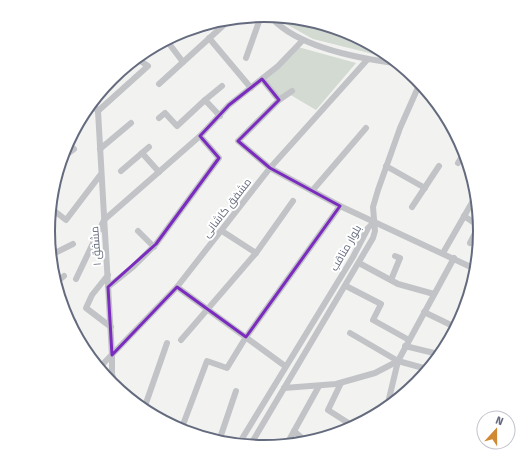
<svg xmlns="http://www.w3.org/2000/svg" width="528" height="462" font-family="'Fira Sans',Cairo,sans-serif">
  <style>
    .green { fill: #d2dad2 }
    .lines { fill: none; stroke-linecap: round; stroke-linejoin: round }
    .minor { stroke: #c2c3c7; stroke-width: 6 }
    .marked { fill: none; stroke: #7b2cbf; stroke-width: 3; stroke-linejoin: round }
    .labels { text-anchor: middle; dominant-baseline: central; stroke-width: 4; stroke-linejoin: round; paint-order: stroke }
    .street-label { font-size: 11px; fill: #656b7e; stroke: #fff }
    .rim { fill: none; stroke: #656b7e; stroke-width: 2 }
  </style>
  <rect width="100%" height="100%" fill="#f2f3f0"/>
  <g class="green">
    <polygon points="278,18 347,32 385,57 313,39 277,19"/>
    <polygon points="298,47 356,63 316,110 289,94 280,99 263,79"/>
  </g>
  <g class="lines">
    <g class="minor">
      <path d="M270,16C295,46 357,58 394,63"/>
      <polyline points="209,38 251,88"/>
      <polyline points="167,41 183,62"/>
      <polyline points="246,58 261,16"/>
      <polyline points="262,79 279,100"/>
      <polyline points="159,84 226,23"/>
      <polyline points="292,91 279,100 238,141 270,168 340,206 473,268"/>
      <polyline points="93,105 98,111 112,355 112,374 115,386"/>
      <polyline points="98,111 148,66 139,60"/>
      <polyline points="220,116 205,100 222,86"/>
      <polyline points="159,118 165,113 177,126 205,100"/>
      <polyline points="100,149 131,123"/>
      <polyline points="142,153 159,172"/>
      <polyline points="63,157 74,149"/>
      <polyline points="458,163 464,153"/>
      <polyline points="386,166 425,188"/>
      <polyline points="121,171 149,147"/>
      <polyline points="312,191 366,128"/>
      <polyline points="412,207 439,166"/>
      <polyline points="52,209 66,220 101,174"/>
      <polyline points="464,216 479,226"/>
      <polyline points="138,231 154,247"/>
      <polyline points="222,231 256,253"/>
      <polyline points="470,243 479,226"/>
      <polyline points="443,253 474,199"/>
      <polyline points="53,254 73,244"/>
      <polyline points="359,263 398,284 434,294"/>
      <polyline points="108,275 92,295 86,308 111,327"/>
      <polyline points="76,279 104,220 200,136 229,105 278,66 303,40"/>
      <polyline points="391,280 400,258 395,256"/>
      <polyline points="58,281 64,276"/>
      <polyline points="346,286 381,304 373,320 409,340"/>
      <polyline points="108,287 133,267 156,244 219,158 200,136"/>
      <polyline points="177,287 285,366"/>
      <polyline points="424,312 455,327"/>
      <polyline points="72,325 74,322"/>
      <polyline points="350,333 398,361 427,369"/>
      <polyline points="181,340 256,253 293,201"/>
      <polyline points="405,346 434,353"/>
      <polyline points="100,367 177,287 270,168 367,60"/>
      <polyline points="341,383 328,410 353,426"/>
      <polyline points="284,388 336,384 375,373 398,361"/>
      <polyline points="388,403 398,361 454,258"/>
      <polyline points="145,406 167,343"/>
      <polyline points="181,430 207,361 227,368 246,337 340,206"/>
      <polyline points="294,431 303,439"/>
      <polyline points="220,438 236,391"/>
      <polyline points="240,442 353,257 368,228 374,222"/>
      <polyline points="288,442 319,386"/>
      <polyline points="251,444 373,238 375,231 373,207 378,190 400,128 420,83"/>
    </g>
  </g>
  <path class="marked" d="M262,79L279,100L238,141L270,168L340,206L246,337L177,287L112,355L108,287L156,244L219,158L200,136L229,105Z"/>
  <g class="labels">
    <g class="street-label">
      <text transform="translate(227 208) rotate(-52)">مشفق کاشانی</text>
      <text transform="translate(96 246) rotate(-94)">مشفق ۱</text>
      <text transform="translate(346 248) rotate(-60)">بلوار مناقب</text>
    </g>
  </g>
  <path d="M0 0H528V462H0ZM55 231a209 209 0 1 1 418 0a209 209 0 1 1-418 0Z" fill="#fff" fill-rule="evenodd"/>
  <path class="rim" d="M55 231a209 209 0 1 1 418 0a209 209 0 1 1-418 0Z"/>
  <g transform="translate(496 430) rotate(21)"><circle r="19" fill="#ffffff" stroke="#c1c4cb"/>
  <path d="M0-3L7 15L0 10L-7 15Z" fill="#d08a33"/>
  <text y="-6" font-size="11" font-weight="bold" text-anchor="middle" fill="#656b7e">N</text>
  </g>
</svg>
